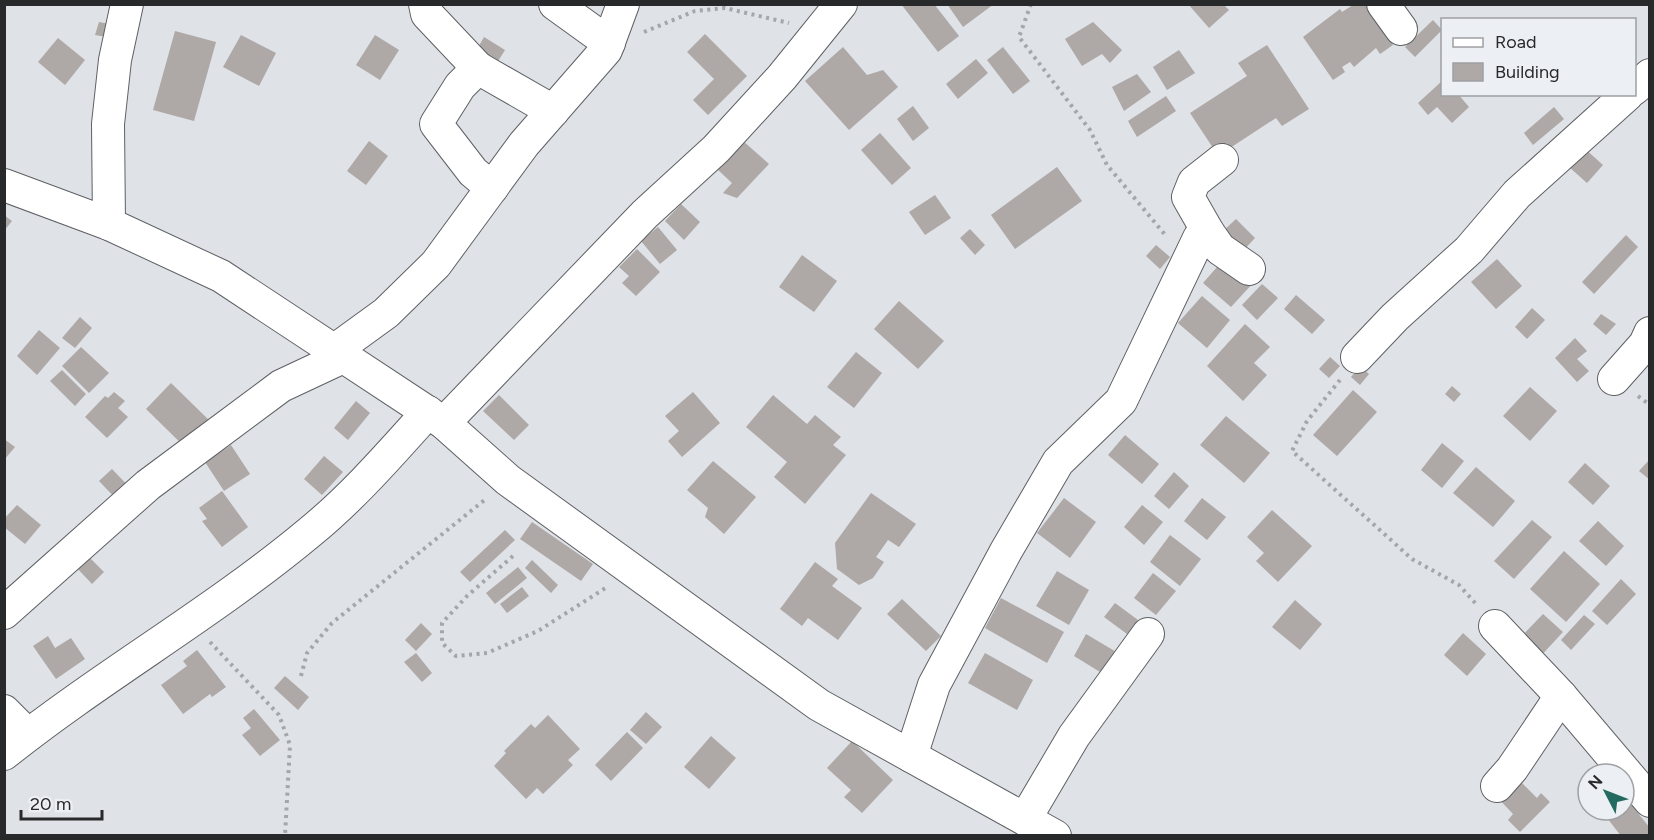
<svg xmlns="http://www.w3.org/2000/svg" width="1654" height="840" font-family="Figtree,sans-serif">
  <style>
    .building { fill: #aea8a7 }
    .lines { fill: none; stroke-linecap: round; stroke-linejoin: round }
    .minor-casing { stroke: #5e6064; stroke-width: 34 }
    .path { stroke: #a4a7aa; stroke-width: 4; stroke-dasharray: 3 4.5; stroke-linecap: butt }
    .minor { stroke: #fff; stroke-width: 32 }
  </style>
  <rect width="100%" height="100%" fill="#dfe2e6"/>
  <g class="building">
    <polygon points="901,4 934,4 959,36 938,52"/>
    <polygon points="947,4 994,4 963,27"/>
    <polygon points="1188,4 1223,4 1229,10 1209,28"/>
    <polygon points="1353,5 1365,5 1393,45 1380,54 1376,48 1354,67 1350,62 1342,67 1345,72 1333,80 1303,37 1340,9 1342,12"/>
    <polygon points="1433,20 1442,30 1415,57 1405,47"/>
    <polygon points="99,22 110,24 107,37 95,35"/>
    <polygon points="1093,22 1122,50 1110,63 1102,54 1082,66 1065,39"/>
    <polygon points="175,31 216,42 194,121 153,110"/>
    <polygon points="705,34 747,76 708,115 693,100 714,79 687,52"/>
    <polygon points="241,35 276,53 259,86 223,67"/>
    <polygon points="375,35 399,50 380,80 356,65"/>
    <polygon points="484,37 505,50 495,66 475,53"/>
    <polygon points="58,38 85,60 65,85 38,62"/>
    <polygon points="1267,45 1309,109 1282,126 1276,118 1230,148 1227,143 1215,151 1190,113 1247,76 1238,63"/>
    <polygon points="843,47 867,75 883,70 898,87 849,130 805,81"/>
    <polygon points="1003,47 1030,81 1013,94 987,60"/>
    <polygon points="1179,50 1195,73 1167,90 1153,67"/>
    <polygon points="976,59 988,73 958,99 946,84"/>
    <polygon points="1137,74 1151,92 1124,111 1112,87"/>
    <polygon points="1442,81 1442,94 1458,94 1469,107 1452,123 1437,107 1428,115 1418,103"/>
    <polygon points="1166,96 1176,111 1137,137 1128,121"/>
    <polygon points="913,106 929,128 913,141 897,119"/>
    <polygon points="1554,107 1564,119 1533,145 1524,133"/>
    <polygon points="880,133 911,168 892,185 861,150"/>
    <polygon points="369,141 388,156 366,185 347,171"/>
    <polygon points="743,141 769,164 737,198 723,193 732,183 717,169"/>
    <polygon points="1584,148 1603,165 1587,183 1568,166"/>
    <polygon points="1057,167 1082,201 1015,249 991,215"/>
    <polygon points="935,195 951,218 925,235 909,212"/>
    <polygon points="681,204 700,222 684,240 665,221"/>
    <polygon points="4,215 12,221 4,231"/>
    <polygon points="1236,219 1255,238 1241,253 1221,233"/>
    <polygon points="658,227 677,250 660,264 641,241"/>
    <polygon points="970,229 985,245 975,255 960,238"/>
    <polygon points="1626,235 1638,247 1594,294 1582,282"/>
    <polygon points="1156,245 1170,257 1160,269 1146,256"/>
    <polygon points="637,249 660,272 636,296 622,283 629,276 619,267"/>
    <polygon points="802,255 837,281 814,312 779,287"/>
    <polygon points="1225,258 1253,283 1231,307 1203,283"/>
    <polygon points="1497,259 1522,286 1496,309 1471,282"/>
    <polygon points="1262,284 1278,298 1257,320 1242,305"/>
    <polygon points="1296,295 1325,320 1312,334 1284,309"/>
    <polygon points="1202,296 1230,320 1207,348 1178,323"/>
    <polygon points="899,301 944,341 918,369 874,329"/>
    <polygon points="1532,308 1545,320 1527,339 1515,327"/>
    <polygon points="1601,314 1616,324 1606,335 1593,324"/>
    <polygon points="80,317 92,328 75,348 62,338"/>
    <polygon points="1245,324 1270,347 1254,363 1267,375 1243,401 1207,366"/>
    <polygon points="39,330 60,348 37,375 17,356"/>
    <polygon points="1575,338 1587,351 1577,359 1589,371 1577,382 1555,358"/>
    <polygon points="81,347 109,373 89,393 62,366"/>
    <polygon points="856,352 882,373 854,408 827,387"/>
    <polygon points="1330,357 1340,366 1329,378 1319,369"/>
    <polygon points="1360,366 1369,374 1360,385 1351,377"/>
    <polygon points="62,370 86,394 75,406 50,381"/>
    <polygon points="171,383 215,426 190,452 146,409"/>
    <polygon points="1452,386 1461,394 1454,402 1445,394"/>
    <polygon points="1530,387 1557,411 1530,441 1503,416"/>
    <polygon points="1353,390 1377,412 1337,456 1313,435"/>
    <polygon points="114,392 125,401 118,408 128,417 107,438 85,417 105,396 108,398"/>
    <polygon points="693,392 720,423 682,457 668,441 679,431 665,416"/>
    <polygon points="499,395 529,425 514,440 483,411"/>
    <polygon points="773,395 807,424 815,415 841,437 833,445 846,455 805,504 774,477 787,462 746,427"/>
    <polygon points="356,401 370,413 348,440 334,428"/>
    <polygon points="1226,416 1270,453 1244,483 1200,445"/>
    <polygon points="1125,435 1159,464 1142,484 1108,455"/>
    <polygon points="4,439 15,447 4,460"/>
    <polygon points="1442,443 1464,461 1442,488 1421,470"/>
    <polygon points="231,445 250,474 224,491 205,462"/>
    <polygon points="324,456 343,472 322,495 304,479"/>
    <polygon points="1650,459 1650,480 1639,471"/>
    <polygon points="713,461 756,497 724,534 705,517 708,508 687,490"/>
    <polygon points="1585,463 1610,486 1593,505 1568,482"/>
    <polygon points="1476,467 1515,501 1493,527 1453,493"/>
    <polygon points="112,469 134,492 121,504 99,481"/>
    <polygon points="1174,472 1189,486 1169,509 1154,496"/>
    <polygon points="222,491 248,527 222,547 202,521 207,519 199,508"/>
    <polygon points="871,493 916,524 899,547 888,540 876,557 884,562 873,578 859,585 837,569 835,543"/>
    <polygon points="1064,498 1096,522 1070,558 1037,533"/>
    <polygon points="1202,498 1226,517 1207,540 1184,521"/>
    <polygon points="17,505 41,525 25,544 4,527 4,519"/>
    <polygon points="1142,505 1163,522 1144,545 1124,527"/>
    <polygon points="1272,510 1312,546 1278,582 1256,561 1264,553 1247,537"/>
    <polygon points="1532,520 1552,537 1514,579 1494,561"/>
    <polygon points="1598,521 1624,546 1606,566 1579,541"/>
    <polygon points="532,522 593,564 581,581 520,539"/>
    <polygon points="505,530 515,540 470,582 460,572"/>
    <polygon points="1170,535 1201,559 1180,586 1150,562"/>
    <polygon points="1564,551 1600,584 1566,622 1530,589"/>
    <polygon points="87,555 104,572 92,584 75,566"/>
    <polygon points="532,560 558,585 551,593 525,568"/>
    <polygon points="815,562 838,579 832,586 862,608 838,640 808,618 802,626 780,609"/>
    <polygon points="518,567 527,578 495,604 486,593"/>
    <polygon points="1057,571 1089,590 1069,625 1036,606"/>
    <polygon points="1153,573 1176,591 1156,615 1134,598"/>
    <polygon points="1621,579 1636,594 1607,625 1592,611"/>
    <polygon points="522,587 529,596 507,613 500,604"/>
    <polygon points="1001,598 1064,632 1047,663 985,628"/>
    <polygon points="902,599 941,636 926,651 887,614"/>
    <polygon points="1295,600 1322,624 1300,650 1272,627"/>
    <polygon points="1115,603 1138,620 1127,634 1104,617"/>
    <polygon points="1543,614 1563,632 1538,659 1518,640"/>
    <polygon points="1584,615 1595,624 1571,650 1561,640"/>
    <polygon points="421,623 432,634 416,651 405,640"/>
    <polygon points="1463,633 1486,654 1467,676 1444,655"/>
    <polygon points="1086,634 1118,653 1105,675 1074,656"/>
    <polygon points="48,636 55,648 71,638 85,659 56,679 33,646"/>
    <polygon points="197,650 226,687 212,697 210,694 183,714 161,685 187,666 183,661"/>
    <polygon points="416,653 432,673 422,682 404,662"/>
    <polygon points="985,653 1033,680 1017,710 968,683"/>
    <polygon points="285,676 309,697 298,710 274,688"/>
    <polygon points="254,709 280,740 260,756 242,735 251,728 243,718"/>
    <polygon points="646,712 662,727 646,744 630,730"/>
    <polygon points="548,715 580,749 568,760 573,765 543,794 537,788 526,799 494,766 506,753 504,751 531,724 535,728"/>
    <polygon points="627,732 643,748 611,781 595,765"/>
    <polygon points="711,736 736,758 709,789 684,767"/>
    <polygon points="852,741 893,780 862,813 844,797 851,790 827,768"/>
    <polygon points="1516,777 1537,798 1541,793 1550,802 1520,832 1508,820 1513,814 1496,796"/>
    <polygon points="1624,796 1650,828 1650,836 1621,836 1601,810 1624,810"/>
  </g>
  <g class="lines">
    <g class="minor-casing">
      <g id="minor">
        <polyline points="425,4 427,14 478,68"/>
        <polyline points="555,4 609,43"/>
        <polyline points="1383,4 1401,29"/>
        <polyline points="1634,89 1650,75"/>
        <polyline points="4,185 109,224 221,276 444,423 508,480 819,705 1055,836"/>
        <polyline points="492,188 473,172 436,124 460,86 478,68 553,111"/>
        <polyline points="109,224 108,124 115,60 127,4"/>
        <polyline points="1208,232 1188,197 1194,182 1222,160"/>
        <polyline points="335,350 386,313 436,264 524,144 606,50 623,4"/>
        <polyline points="1357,357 1395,317 1469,250 1517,194 1628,94"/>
        <polyline points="1614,379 1645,344 1650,333"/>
        <polyline points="444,423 645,214 716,149 782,77 841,4"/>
        <polyline points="4,613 148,485 281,386 345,356"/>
        <polyline points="1495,626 1561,696 1650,801"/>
        <polyline points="4,711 28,735"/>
        <path d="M4,754C103,675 213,613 310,532C353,497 391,453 428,412"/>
        <polyline points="911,756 934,685 1006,551 1058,462 1121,401 1199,238 1208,232 1220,249 1249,269"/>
        <polyline points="1497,786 1512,769 1561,696"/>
        <polyline points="1025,819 1074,736 1148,634"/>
      </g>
    </g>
    <g class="path">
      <polyline points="1031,4 1019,37 1090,130 1107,165 1167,237"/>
      <polyline points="644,32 695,11 725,8 789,23"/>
      <polyline points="1340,380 1307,421 1292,451 1412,559 1459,585 1477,605"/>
      <polyline points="1638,396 1650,405"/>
      <polyline points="513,556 467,596 442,623 442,643 456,656 487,653 538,631 607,587"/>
      <polyline points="210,642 279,715 290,745 285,836"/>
      <polyline points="301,676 307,653 332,623 487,498"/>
    </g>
    <use href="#minor" class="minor"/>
  </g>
  <rect width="1654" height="840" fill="none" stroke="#28292b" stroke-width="12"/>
  <rect x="1441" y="18" width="195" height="78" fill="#eceff3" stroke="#9ea0a3" stroke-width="1.5"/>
  <rect x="1453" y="38" width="30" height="9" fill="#ffffff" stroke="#9ea0a3" stroke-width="1.5"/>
  <text x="1495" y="48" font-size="18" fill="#28292b">Road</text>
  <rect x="1453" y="63" width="30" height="18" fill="#aea8a7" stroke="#9ea0a3" stroke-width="1.5"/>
  <text x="1495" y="78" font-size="18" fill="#28292b">Building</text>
  <g transform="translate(1606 792) rotate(312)"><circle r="28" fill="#eceff3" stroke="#9ea0a3" stroke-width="1.5"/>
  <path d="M0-4.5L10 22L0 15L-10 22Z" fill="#236a60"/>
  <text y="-9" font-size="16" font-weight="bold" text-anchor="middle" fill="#28292b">N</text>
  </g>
  <path d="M21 810v9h81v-9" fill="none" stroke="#28292b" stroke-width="3"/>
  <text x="30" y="810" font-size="18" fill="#28292b" stroke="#eceff3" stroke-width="4.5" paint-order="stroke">20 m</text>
</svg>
